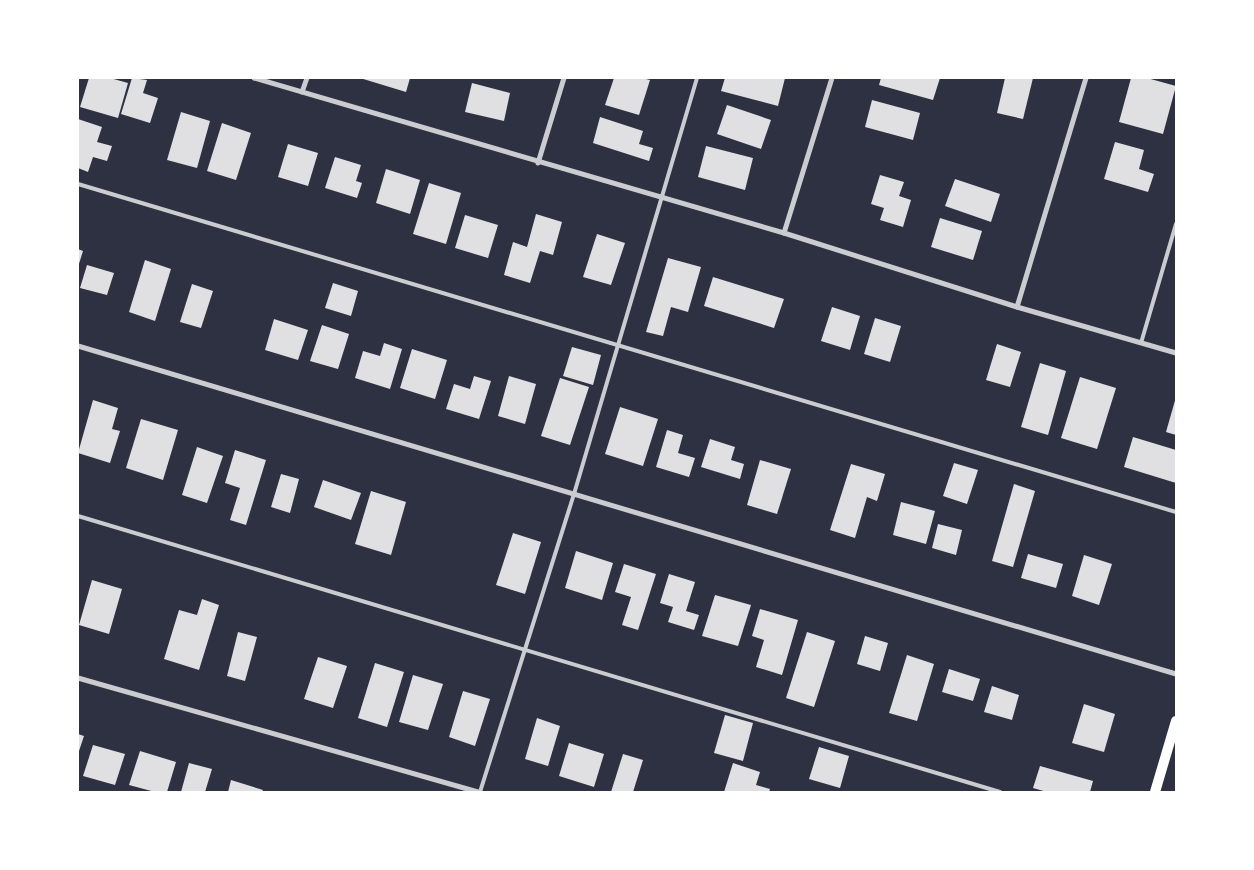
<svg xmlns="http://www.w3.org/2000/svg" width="1254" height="870" font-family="'Archivo Narrow',sans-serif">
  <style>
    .building { fill: #e0e0e3 }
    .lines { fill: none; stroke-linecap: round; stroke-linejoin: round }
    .service { stroke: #caccd0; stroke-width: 4 }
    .minor { stroke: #caccd0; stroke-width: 5 }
    .secondary { stroke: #fff; stroke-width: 10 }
  </style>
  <rect width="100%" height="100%" fill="#2d3142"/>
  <g class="building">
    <polygon points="89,78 110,78 128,83 118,118 80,107"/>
    <polygon points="132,78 147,80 143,93 158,98 150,123 121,114"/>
    <polygon points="360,78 410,78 406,92"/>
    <polygon points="614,78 642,78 650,80 639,115 605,105"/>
    <polygon points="725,78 785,78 778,106 721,91"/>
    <polygon points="881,78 940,78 933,100 879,85"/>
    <polygon points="1005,78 1033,78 1023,119 997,113"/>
    <polygon points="1131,78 1147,78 1176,86 1163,134 1119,122"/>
    <polygon points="472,83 510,93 504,121 465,112"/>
    <polygon points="872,100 920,113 913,140 865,127"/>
    <polygon points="727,105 771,120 761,149 717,134"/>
    <polygon points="181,112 210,121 197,168 167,160"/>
    <polygon points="600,117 643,131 639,144 653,148 649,161 593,143"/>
    <polygon points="78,119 102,127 97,142 112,146 107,161 93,157 88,172 78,168"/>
    <polygon points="222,123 251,133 236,180 207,171"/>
    <polygon points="1115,142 1144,150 1139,169 1154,174 1148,192 1104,179"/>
    <polygon points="288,144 318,153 308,186 278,177"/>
    <polygon points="706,146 753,158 745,190 698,177"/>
    <polygon points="335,157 361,165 356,181 362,183 357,198 325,188"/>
    <polygon points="386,169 420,180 410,214 376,203"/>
    <polygon points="880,175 904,182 899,196 911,200 903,227 880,220 884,208 871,204"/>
    <polygon points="955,179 1000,194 991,222 945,206"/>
    <polygon points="429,183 461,193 446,244 413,234"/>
    <polygon points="536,214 562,222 553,255 540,251 530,283 504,275 513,242 527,247"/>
    <polygon points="465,215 498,225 488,258 455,248"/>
    <polygon points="940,218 982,231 973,260 931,247"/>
    <polygon points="597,234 625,243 611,285 583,277"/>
    <polygon points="78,249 83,251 78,267"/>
    <polygon points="668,258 701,267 688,312 671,307 663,336 646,332"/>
    <polygon points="145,260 171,269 155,321 129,312"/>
    <polygon points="87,265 114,273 107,295 80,288"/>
    <polygon points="713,277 784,299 774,328 704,306"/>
    <polygon points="333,283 358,291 351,316 325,308"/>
    <polygon points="192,284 213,291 201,328 180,322"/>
    <polygon points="832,307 860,316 850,350 821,341"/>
    <polygon points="875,318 901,326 890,362 864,354"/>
    <polygon points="274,319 308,330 298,360 265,350"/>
    <polygon points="322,325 349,334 338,369 310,361"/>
    <polygon points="384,343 402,349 390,389 355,378 363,351 380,356"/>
    <polygon points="997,344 1021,352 1010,387 986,380"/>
    <polygon points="572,347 601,355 593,385 563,376"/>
    <polygon points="412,349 447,360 435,399 400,388"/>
    <polygon points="1040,363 1066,371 1048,435 1021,427"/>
    <polygon points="474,376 491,381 479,419 446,409 454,384 470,389"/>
    <polygon points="509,376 536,384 525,424 498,416"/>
    <polygon points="1080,377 1116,388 1097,449 1061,438"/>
    <polygon points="560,378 589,387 570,445 541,436"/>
    <polygon points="1176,397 1176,435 1166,432"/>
    <polygon points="93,400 118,408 112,429 120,431 110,463 78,453"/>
    <polygon points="620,407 658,419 643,466 605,454"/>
    <polygon points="141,419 178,430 163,480 126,468"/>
    <polygon points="667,430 683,435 678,453 695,458 689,477 656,467"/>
    <polygon points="1133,437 1176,450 1176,483 1124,467"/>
    <polygon points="710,439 735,447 731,460 744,464 740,479 701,467"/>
    <polygon points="197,447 223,456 207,503 182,495"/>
    <polygon points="235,450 266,460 246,525 230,520 240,488 225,483"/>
    <polygon points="760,460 791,469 777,514 747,505"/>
    <polygon points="954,463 978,470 967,504 943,496"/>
    <polygon points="851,464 885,474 877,501 867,497 855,538 830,530"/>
    <polygon points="281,474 299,479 290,513 271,507"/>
    <polygon points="323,480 361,493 351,520 314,507"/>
    <polygon points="1014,484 1035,491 1013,567 992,561"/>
    <polygon points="371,491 406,502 391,555 355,544"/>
    <polygon points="901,502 935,511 926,544 893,535"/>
    <polygon points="938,524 962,530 956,555 932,548"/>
    <polygon points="513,533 541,542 525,594 496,585"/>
    <polygon points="576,551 613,563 602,600 565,588"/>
    <polygon points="1028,554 1063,564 1056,588 1021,578"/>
    <polygon points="1084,555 1112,564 1099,605 1072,596"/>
    <polygon points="624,564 656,574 638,630 622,625 631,597 615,592"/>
    <polygon points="669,574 695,582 686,611 699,615 694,630 668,622 673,607 660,603"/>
    <polygon points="92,580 122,589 109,634 79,625"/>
    <polygon points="715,595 751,605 738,646 702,636"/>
    <polygon points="202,599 219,605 199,670 164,659 179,610 197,615"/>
    <polygon points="760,609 798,620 782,675 756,667 764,640 752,636"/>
    <polygon points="238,632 257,637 245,681 227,676"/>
    <polygon points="807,632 835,641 814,707 786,698"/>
    <polygon points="865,636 888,643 880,671 857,664"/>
    <polygon points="907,655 934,664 917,721 889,713"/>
    <polygon points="318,657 347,666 333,708 304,699"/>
    <polygon points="375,663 404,672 387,727 358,718"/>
    <polygon points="949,669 980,679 973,701 942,692"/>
    <polygon points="413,675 443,684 428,730 399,722"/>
    <polygon points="992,686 1019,695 1012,720 984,712"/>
    <polygon points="463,691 490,699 475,746 449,737"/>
    <polygon points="1084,704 1115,714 1104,752 1072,743"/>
    <polygon points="725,715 753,723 743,761 714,753"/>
    <polygon points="537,718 560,726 548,766 525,759"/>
    <polygon points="78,734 84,736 78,754"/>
    <polygon points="569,743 604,754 594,787 559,776"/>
    <polygon points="93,745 125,754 115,785 83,776"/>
    <polygon points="819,747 849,756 840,788 809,779"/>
    <polygon points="140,751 176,762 167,792 155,792 129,785"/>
    <polygon points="623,754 643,760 633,792 611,792"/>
    <polygon points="189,763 212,769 205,792 181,792"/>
    <polygon points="733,763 760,772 756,785 770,789 769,792 724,792"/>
    <polygon points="1040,766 1093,781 1090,792 1047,792 1033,788"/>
    <polygon points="231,780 263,790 262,792 228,792"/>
  </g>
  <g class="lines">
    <g class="service">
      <polyline points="78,184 1176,512"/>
      <polyline points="1141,343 1176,224"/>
      <polyline points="78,516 1000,792"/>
      <polyline points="480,792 574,494 697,78"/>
    </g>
    <g class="minor">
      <polyline points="254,78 784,233 1017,307 1176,353"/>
      <polyline points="302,92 307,78"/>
      <polyline points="538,163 564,78"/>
      <polyline points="784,233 832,78"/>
      <polyline points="1017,307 1086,78"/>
      <polyline points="78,346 1176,674"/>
      <polyline points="78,678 478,792"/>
    </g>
    <polyline class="secondary" points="1155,792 1176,721"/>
  </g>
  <rect width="1254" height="870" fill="none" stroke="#ffffff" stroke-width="158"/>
</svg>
